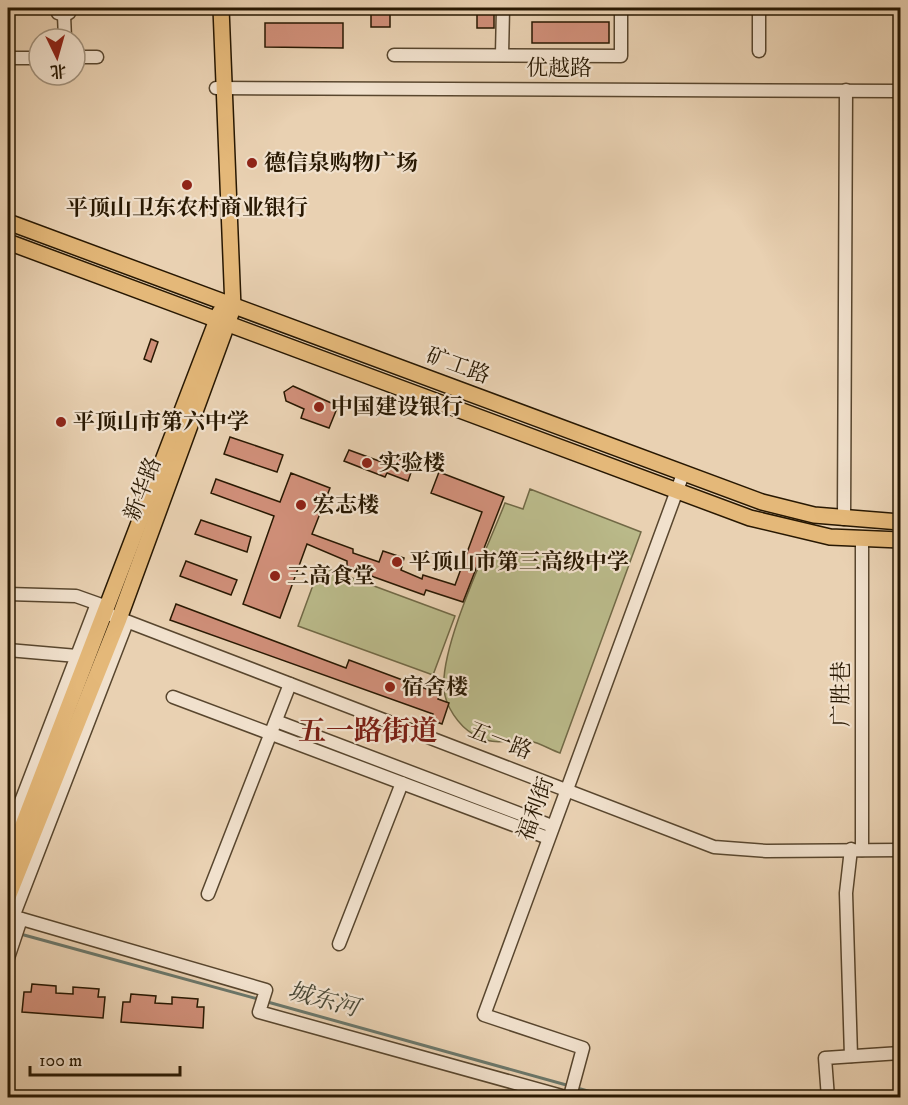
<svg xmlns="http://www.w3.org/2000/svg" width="908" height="1105" font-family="'IM FELL DW Pica','Noto Serif SC',serif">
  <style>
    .green { fill: #baba8a; stroke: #716946; stroke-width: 1.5 }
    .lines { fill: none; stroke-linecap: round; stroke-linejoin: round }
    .stream { stroke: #6b776a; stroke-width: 3 }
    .building { fill: #d08f79; stroke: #281802; stroke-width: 1.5 }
    .minor-casing { stroke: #58462e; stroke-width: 15 }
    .major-casing { stroke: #281802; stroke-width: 18 }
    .minor { stroke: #f1e1cd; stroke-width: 12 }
    .major { stroke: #e4b879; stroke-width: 15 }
    .poi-dot { fill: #8f2418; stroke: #f1e1cd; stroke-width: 2 }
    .labels { text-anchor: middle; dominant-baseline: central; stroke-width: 4.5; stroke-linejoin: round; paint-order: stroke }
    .street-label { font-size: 22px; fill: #281802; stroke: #f1e1cd }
    .poi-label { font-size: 22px; font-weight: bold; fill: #281802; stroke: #f1e1cd; text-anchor: start }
    .water-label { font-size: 24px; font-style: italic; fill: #494836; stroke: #f1e1cd }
    .district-label { font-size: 28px; font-weight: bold; fill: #7a1f14; stroke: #f1e1cd }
  </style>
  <rect width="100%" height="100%" fill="#e9d1b2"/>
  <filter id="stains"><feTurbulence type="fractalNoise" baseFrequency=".00333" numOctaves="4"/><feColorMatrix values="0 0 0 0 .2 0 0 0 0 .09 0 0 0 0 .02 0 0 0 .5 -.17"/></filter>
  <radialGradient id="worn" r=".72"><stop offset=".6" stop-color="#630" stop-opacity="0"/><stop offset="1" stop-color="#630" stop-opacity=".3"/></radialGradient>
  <g class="green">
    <path d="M530,489L641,532L560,753C551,750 540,743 530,741C509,738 495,748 473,734C459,726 445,706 444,689C440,646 488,547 505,503L523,509Z"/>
    <polygon points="320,566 455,616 433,675 298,626"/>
  </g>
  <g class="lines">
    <g class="stream">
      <polyline points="24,935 258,999"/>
      <polyline points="264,1001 570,1086"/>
      <polyline points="577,1088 613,1098"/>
    </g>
  </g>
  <g class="building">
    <polygon points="375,8 390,8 390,27 371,27 371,11 375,11"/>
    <rect x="477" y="8" width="17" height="20"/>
    <rect x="532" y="22" width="77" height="21"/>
    <polygon points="265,23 343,23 343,48 265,47"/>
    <polygon points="151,339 158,342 151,362 144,359"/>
    <polygon points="293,386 338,406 329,428 301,418 304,409 286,401 284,392"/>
    <polygon points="230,437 283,455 277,472 224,454"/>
    <polygon points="349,450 390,465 394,457 414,464 408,481 387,473 385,477 344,461"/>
    <polygon points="439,472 504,497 463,602 426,590 424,595 374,577 347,566 347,561 307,544 280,618 243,604 274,516 211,493 216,479 280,502 291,473 330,488 312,534 353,549 353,553 379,562 383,551 404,558 401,570 422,579 423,575 455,585 482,512 431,493"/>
    <polygon points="201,520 251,537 247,552 195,534"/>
    <polygon points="186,561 237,580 231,595 180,576"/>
    <polygon points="176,604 346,668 349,660 440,694 438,699 449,703 442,724 431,720 433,714 170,620"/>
    <polygon points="32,984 56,986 56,993 73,994 73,987 99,989 98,997 105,997 103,1018 22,1012 24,992 31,992"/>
    <polygon points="131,994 156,996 155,1003 172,1004 172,997 198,999 197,1007 204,1007 203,1028 121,1022 123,1002 130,1002"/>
  </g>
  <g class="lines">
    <g class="minor-casing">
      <g id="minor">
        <polyline points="57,8 58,13 64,15 69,13 71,8"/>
        <polyline points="759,8 759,51"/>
        <polyline points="64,15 65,39"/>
        <polyline points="394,55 621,56 621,8"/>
        <polyline points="502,55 503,8"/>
        <polyline points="75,57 97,57"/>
        <polyline points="8,58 39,58"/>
        <polyline points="216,88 900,91"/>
        <polyline points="844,519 846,90"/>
        <polyline points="8,594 76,596 107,607"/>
        <polyline points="8,650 77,656"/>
        <polyline points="173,697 548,838"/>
        <polyline points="276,721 552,826"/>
        <polyline points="8,835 95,609 714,847 766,851 900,850"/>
        <polyline points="851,849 846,893 851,1056"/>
        <polyline points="862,850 862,539"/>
        <polyline points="208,894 290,684"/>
        <polyline points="8,915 266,990 259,1012 569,1098"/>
        <polyline points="13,917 127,622"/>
        <polyline points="339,944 402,783"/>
        <polyline points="8,958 21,919"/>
        <polyline points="576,1098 570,1096 583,1048 484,1015 683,474"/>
        <polyline points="828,1098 825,1058 900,1053"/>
      </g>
    </g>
    <g class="major-casing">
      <g id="major">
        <polyline points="8,222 762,502 814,515 900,522"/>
        <polyline points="8,242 750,518 830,537 900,540"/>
        <polyline points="8,864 220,312"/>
        <polyline points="8,897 119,619 233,308 221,8"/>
      </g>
    </g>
    <use href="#minor" class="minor"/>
    <use href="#major" class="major"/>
  </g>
  <g class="poi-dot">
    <circle cx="252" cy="163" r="6"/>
    <circle cx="187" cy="185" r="6"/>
    <circle cx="319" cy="407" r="6"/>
    <circle cx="61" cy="422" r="6"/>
    <circle cx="367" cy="463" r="6"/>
    <circle cx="301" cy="505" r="6"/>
    <circle cx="397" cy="562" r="6"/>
    <circle cx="275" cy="576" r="6"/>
    <circle cx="390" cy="687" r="6"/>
  </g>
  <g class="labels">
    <g class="street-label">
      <text x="559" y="68">优越路</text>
      <text transform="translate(458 366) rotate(20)">矿工路</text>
      <text transform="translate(143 489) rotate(-69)">新华路</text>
      <text transform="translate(841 694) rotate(-90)">广胜巷</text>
      <text transform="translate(500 741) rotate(21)">五一路</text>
      <text transform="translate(536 809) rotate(-70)">福利街</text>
    </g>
    <g class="poi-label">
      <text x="264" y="163">德信泉购物广场</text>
      <text x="187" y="208" text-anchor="middle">平顶山卫东农村商业银行</text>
      <text x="331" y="407">中国建设银行</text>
      <text x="73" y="422">平顶山市第六中学</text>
      <text x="379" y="463">实验楼</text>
      <text x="313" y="505">宏志楼</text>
      <text x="409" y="562">平顶山市第三高级中学</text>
      <text x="287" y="576">三高食堂</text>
      <text x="402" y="687">宿舍楼</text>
    </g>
    <g class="water-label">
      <text transform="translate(323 1000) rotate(15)">城东河</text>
    </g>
    <g class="district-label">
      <text x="368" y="731">五一路街道</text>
    </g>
  </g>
  <rect width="908" height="1105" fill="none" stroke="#e9d1b2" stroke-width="30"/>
  <rect x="9" y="9" width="890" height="1087" fill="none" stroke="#281802" stroke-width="3"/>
  <rect x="15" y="15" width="878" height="1075" fill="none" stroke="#281802" stroke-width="1.5"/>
  <g transform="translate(57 57) rotate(175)"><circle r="28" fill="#f1e1cd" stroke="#a1917c" stroke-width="1.5"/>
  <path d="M0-4.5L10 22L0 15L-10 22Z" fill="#8f2418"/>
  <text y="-9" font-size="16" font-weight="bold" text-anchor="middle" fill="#281802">北</text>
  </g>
  <path d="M30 1066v9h150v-9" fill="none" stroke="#281802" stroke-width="3"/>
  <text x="39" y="1066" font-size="18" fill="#281802" stroke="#f1e1cd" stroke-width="4.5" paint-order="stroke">100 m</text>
  <rect width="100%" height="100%" filter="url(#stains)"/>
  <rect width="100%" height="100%" fill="url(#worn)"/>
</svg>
